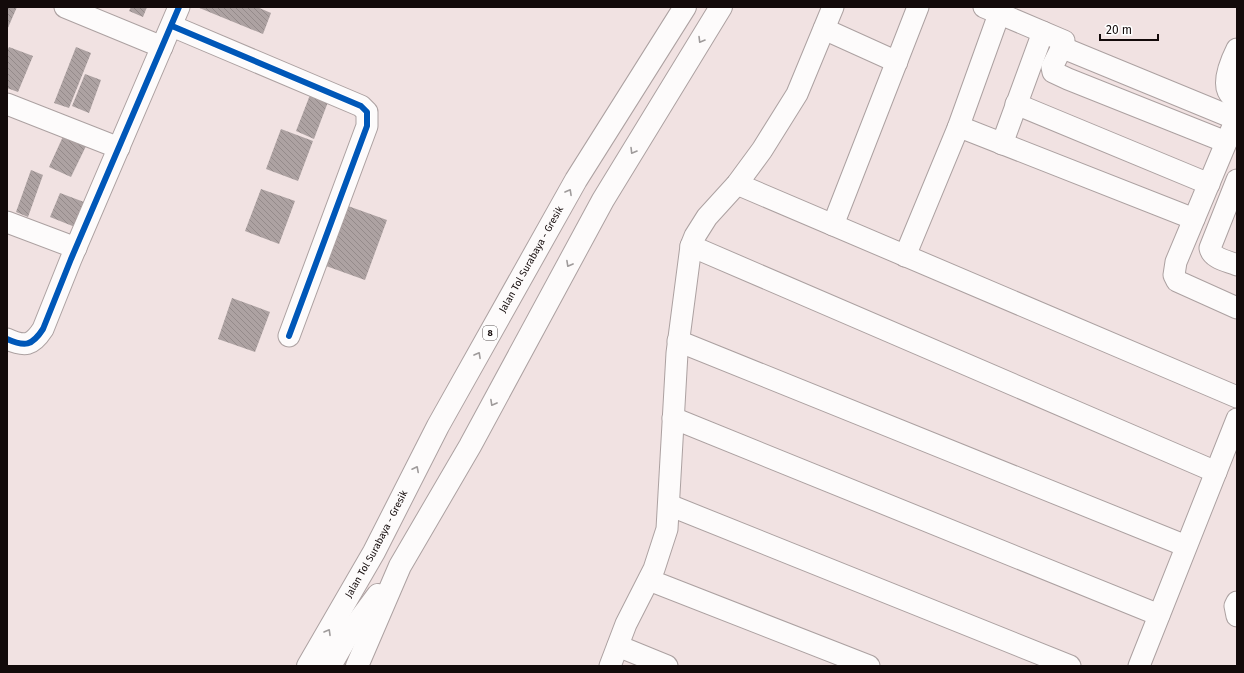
<svg xmlns="http://www.w3.org/2000/svg" width="1244" height="673" font-family="'Fira Sans',sans-serif">
  <style>
    .building { fill: url(#building-back-hatch) }
    .lines { fill: none; stroke-linecap: round; stroke-linejoin: round }
    .minor-casing { stroke: #aca1a1; stroke-width: 23 }
    .highway-casing { stroke: #aca1a1; stroke-width: 24 }
    .minor { stroke: #fdfbfb; stroke-width: 21 }
    .highway { stroke: #fdfbfb; stroke-width: 22 }
    .cycleway-casing { stroke: #fff; stroke-width: 8 }
    .cycleway { stroke: #0057b8; stroke-width: 6 }
    .oneway { stroke: #9f9b9b }
    .labels { text-anchor: middle; dominant-baseline: central; stroke-width: 4; stroke-linejoin: round; paint-order: stroke }
    .shield { fill: #fff; stroke: #5a5454; stroke-width: 1 }
    .shield-label { font-size: 9px; font-weight: bold; fill: #130a0a }
    .street-label { font-size: 10px; fill: #130a0a; stroke: #fff }
  </style>
  <defs>
    <pattern id="building-back-hatch" width="6" height="6" patternUnits="userSpaceOnUse"><rect width="6" height="6" fill="#ada2a2"/><path d="M-1 5l2 2M0 0l6 6M5-1l2 2" fill="none" stroke="#948a8a"/></pattern>
  </defs>
  <rect width="100%" height="100%" fill="#f1e2e2"/>
  <g class="building">
    <polygon points="7,7 17,7 7,30"/>
    <polygon points="131,7 147,7 143,17 129,11"/>
    <polygon points="197,7 257,7 271,13 263,34"/>
    <polygon points="9,47 33,56 18,92 7,88 7,51"/>
    <polygon points="76,47 91,53 69,108 54,103"/>
    <polygon points="85,74 101,80 89,113 72,106"/>
    <polygon points="310,95 328,102 314,139 296,131"/>
    <polygon points="281,129 313,141 298,181 266,169"/>
    <polygon points="66,130 89,140 71,177 49,167"/>
    <polygon points="31,170 43,175 28,217 16,212"/>
    <polygon points="261,189 295,201 279,244 245,231"/>
    <polygon points="60,193 84,202 75,227 50,217"/>
    <polygon points="348,206 387,220 365,280 326,266"/>
    <polygon points="232,298 270,312 255,352 218,339"/>
  </g>
  <g class="lines">
    <g class="minor-casing">
      <g id="minor">
        <polyline points="65,7 162,47"/>
        <polyline points="984,7 1064,41 1064,43 1052,67 1053,72 1068,79 1226,142"/>
        <polyline points="172,26 361,106 367,112 367,126 289,336"/>
        <polyline points="824,29 897,62"/>
        <polyline points="1061,47 1236,119"/>
        <path d="M1237,49C1232,59 1223,80 1228,91C1230,96 1235,99 1237,104"/>
        <polyline points="7,104 119,148"/>
        <polyline points="1016,104 1209,184"/>
        <polyline points="1237,111 1236,119 1176,262 1174,275 1177,281 1237,308"/>
        <polyline points="958,128 999,14"/>
        <polyline points="1002,144 1043,32"/>
        <path d="M1237,180L1210,248C1212,259 1228,261 1237,265"/>
        <polyline points="737,184 1237,397"/>
        <polyline points="7,222 76,248"/>
        <polyline points="833,225 918,7"/>
        <polyline points="691,246 1216,472"/>
        <polyline points="905,256 958,128 960,127 1194,219"/>
        <path d="M7,339C25,347 32,346 43,329L71,259L179,7"/>
        <polyline points="678,341 1186,546"/>
        <polyline points="673,418 1159,615"/>
        <polyline points="669,505 1070,666"/>
        <polyline points="649,580 869,666"/>
        <polyline points="1237,602 1235,606 1237,616"/>
        <polyline points="618,646 667,666"/>
        <polyline points="610,666 626,624 654,569 667,529 677,353 691,246 695,236 707,217 737,184 762,150 797,94 833,7"/>
        <polyline points="1139,666 1237,419"/>
      </g>
    </g>
    <g class="highway-casing">
      <g id="highway">
        <path id="s1" d="M308,666L374,552L438,426L576,180L685,7"/>
        <polyline points="330,666 346,638 378,595"/>
        <polyline points="357,666 400,566 470,446 603,200 721,7"/>
      </g>
    </g>
    <use href="#minor" class="minor"/>
    <use href="#highway" class="highway"/>
    <g class="cycleway-casing">
      <g id="cycleway">
        <polyline points="172,26 361,106 367,112 367,126 289,336"/>
        <path d="M7,339C25,347 32,346 43,329L71,259L179,7"/>
      </g>
    </g>
    <use href="#cycleway" class="cycleway"/>
  </g>
  <defs><path id="oneway-chevron" d="M-2-3.5L2.5 0L-2 3.5" fill="none" stroke-width="1.6" stroke-linecap="round" stroke-linejoin="round"/></defs>
  <g class="oneway">
    <use href="#oneway-chevron" transform="translate(701 40) rotate(121)"/>
    <use href="#oneway-chevron" transform="translate(633 151) rotate(121)"/>
    <use href="#oneway-chevron" transform="translate(569 192) rotate(-61)"/>
    <use href="#oneway-chevron" transform="translate(569 264) rotate(119)"/>
    <use href="#oneway-chevron" transform="translate(478 355) rotate(-61)"/>
    <use href="#oneway-chevron" transform="translate(493 403) rotate(119)"/>
    <use href="#oneway-chevron" transform="translate(416 469) rotate(-63)"/>
    <use href="#oneway-chevron" transform="translate(328 632) rotate(-60)"/>
  </g>
  <g class="labels">
    <rect class="shield" x="483" y="326" width="14" height="14" rx="3"/>
    <g class="shield-label">
      <text x="490" y="333">8</text>
    </g>
    <g class="street-label">
      <text stroke="none"><textPath href="#s1" startOffset="464">Jalan Tol Surabaya - Gresik</textPath></text>
      <text stroke="none"><textPath href="#s1" startOffset="140">Jalan Tol Surabaya - Gresik</textPath></text>
    </g>
  </g>
  <rect width="1244" height="673" fill="none" stroke="#130a0a" stroke-width="16"/>
  <path d="M1100 34v6h58v-6" fill="none" stroke="#130a0a" stroke-width="2"/>
  <text x="1106" y="34" font-size="12" fill="#130a0a" stroke="#ffffff" stroke-width="3" paint-order="stroke">20 m</text>
</svg>
